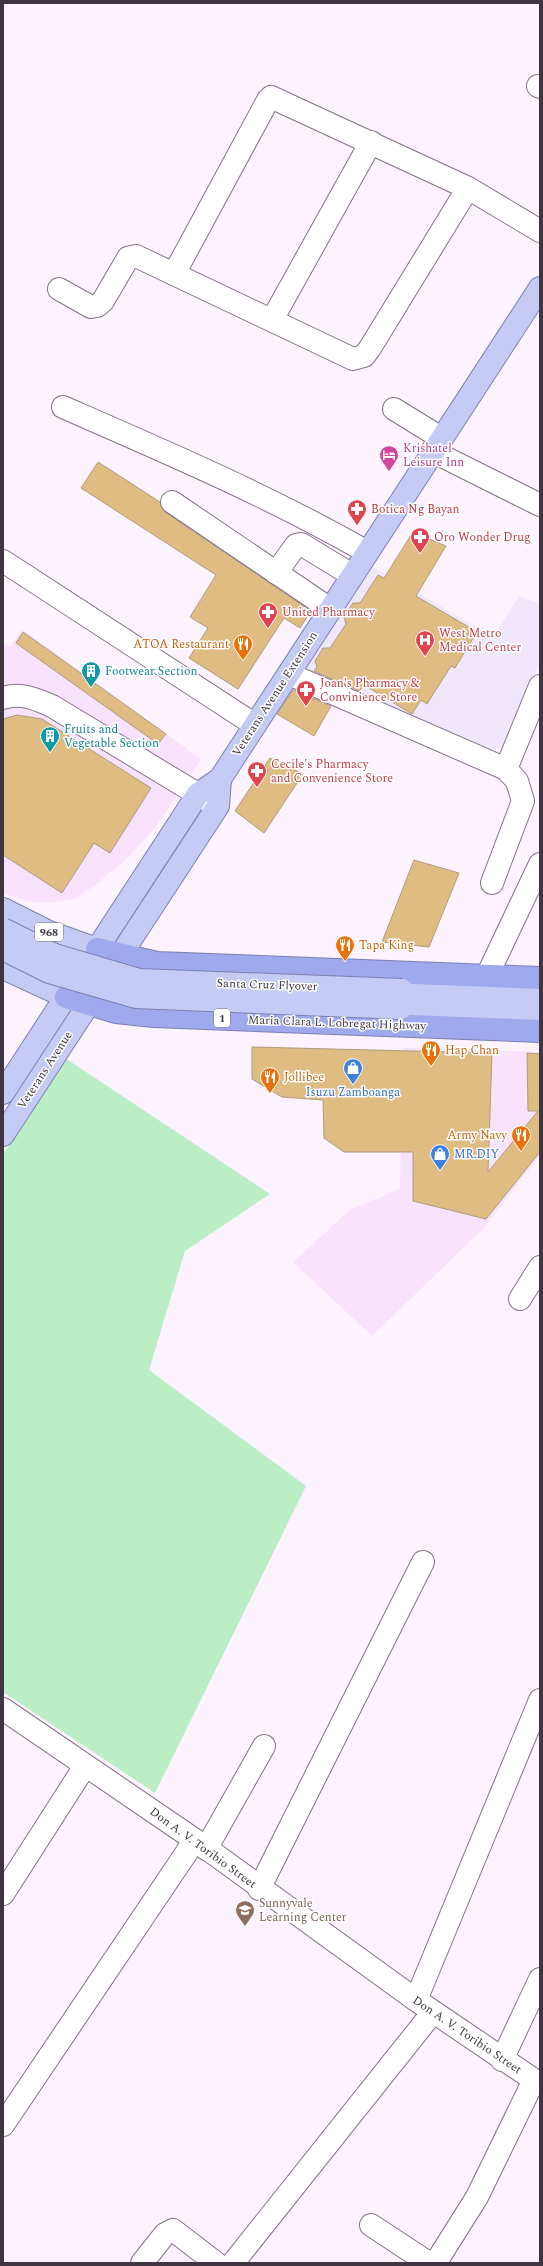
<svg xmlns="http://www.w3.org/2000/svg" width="543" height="2266" font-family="Spectral,serif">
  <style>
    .built { fill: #f8e2fd }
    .medical { fill: #f1e7fc }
    .green { fill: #bbeec4 }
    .building { fill: #dfbc82; stroke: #ad9c7f }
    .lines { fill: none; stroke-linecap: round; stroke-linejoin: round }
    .minor-casing { stroke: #857089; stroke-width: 24 }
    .major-casing { stroke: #7c80b1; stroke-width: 24 }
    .highway-casing { stroke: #7c80b1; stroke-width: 24 }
    .minor { stroke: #fff; stroke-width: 22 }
    .major { stroke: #c5cbf5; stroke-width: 22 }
    .highway { stroke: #9ea9ee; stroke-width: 22 }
    .major-bridge-casing { stroke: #7c80b1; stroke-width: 24; stroke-linecap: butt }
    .major-bridge { stroke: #c5cbf5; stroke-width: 22 }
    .labels { text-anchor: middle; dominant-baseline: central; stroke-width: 3; stroke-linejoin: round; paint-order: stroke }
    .shield { fill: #fff; stroke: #787279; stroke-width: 1 }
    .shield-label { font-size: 11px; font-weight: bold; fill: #3e3540 }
    .hotel-label { font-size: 12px; fill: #b23c85; stroke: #fff; text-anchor: start }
    .health-label { font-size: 12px; fill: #be3a42; stroke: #fff; text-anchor: start }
    .food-label { font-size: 12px; fill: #c56008; stroke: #fff; text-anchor: start }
    .culture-label { font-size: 12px; fill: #0d838f; stroke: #fff; text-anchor: start }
    .street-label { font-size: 12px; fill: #3e3540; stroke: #fff }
    .shop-label { font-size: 12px; fill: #366cbe; stroke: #fff }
    .education-label { font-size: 12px; fill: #785e54; stroke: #fff; text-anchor: start }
  </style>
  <rect width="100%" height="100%" fill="#fcf3fe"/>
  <g class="built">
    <polygon points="22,629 201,759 155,828 124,861 94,886 74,899 49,903 27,901 3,893 3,643 10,647"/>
    <polygon points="403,1048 540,1052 540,1155 485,1227 372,1336 293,1262 350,1210 400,1189"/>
  </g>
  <polygon class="medical" points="368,564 493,637 519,596 540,604 540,664 503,747 485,751 299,673"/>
  <polygon class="green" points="65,1058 270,1194 185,1251 149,1370 306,1486 155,1793 3,1692 3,1154"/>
  <g class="building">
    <polygon points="98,462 160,502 165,512 311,611 300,628 284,618 238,689 189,658 208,628 190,617 216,575 81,488"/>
    <polygon points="413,532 446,546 416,596 477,632 455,668 451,666 427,704 421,700 412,714 364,685 359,691 314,671 317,667 315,661 323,648 330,648 346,624 344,617 353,603 360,603 378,575 384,578"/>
    <polygon points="23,632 166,734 158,744 16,643"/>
    <polygon points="293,690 331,706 314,736 277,714"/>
    <polygon points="17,715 42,719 151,788 110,853 94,843 62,893 3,855 3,719"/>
    <polygon points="270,758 303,774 264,833 235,811"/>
    <polygon points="414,860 459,873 429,947 382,942"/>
    <polygon points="252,1047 492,1053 488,1172 538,1111 528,1111 527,1053 540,1054 540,1152 486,1219 413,1201 413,1152 344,1152 324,1138 323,1100 282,1097 252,1079"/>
  </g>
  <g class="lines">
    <g class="minor-casing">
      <g id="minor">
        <polyline points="538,86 540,87"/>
        <polyline points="174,274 268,100 271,97 468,188 540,231"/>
        <polyline points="59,289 91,307 97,306 103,301 128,258 136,256 353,359 364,356 370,348 468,188"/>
        <polyline points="272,320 371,142"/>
        <path d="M63,407C166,452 269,496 367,552"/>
        <polyline points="394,409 441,438"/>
        <polyline points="432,451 540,505"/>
        <polyline points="172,502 330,609"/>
        <polyline points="3,561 255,725"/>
        <polyline points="276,573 296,545 301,544 352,575"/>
        <polyline points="289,674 506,769 540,686"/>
        <path d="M3,698C20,692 36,699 52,706L214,804"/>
        <polyline points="492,883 523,801 517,781 506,769"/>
        <polyline points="487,976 540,864"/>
        <polyline points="520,1299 540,1267"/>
        <polyline points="3,1709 195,1840 416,2000 540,2084"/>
        <polyline points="206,1849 264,1746"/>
        <polyline points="259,1889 423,1562"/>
        <polyline points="3,1894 85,1766"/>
        <polyline points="416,2000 540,1700"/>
        <polyline points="502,2060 540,1979"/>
        <polyline points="3,2125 195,1840"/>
        <polyline points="371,2225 424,2260 433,2263 438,2259 477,2197 534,2080"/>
        <polyline points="142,2263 165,2234 173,2230 216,2263"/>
        <polyline points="233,2263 433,2012"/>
      </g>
    </g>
    <g class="major-casing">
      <g id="major">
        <polyline points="3,909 49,932 97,949"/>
        <polyline points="3,968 66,997"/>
        <polyline points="402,990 540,995"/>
        <polyline points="401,1008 540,1012"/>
        <polyline points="3,1093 198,794 220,779 540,288"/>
        <polyline points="3,1135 218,806 220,779"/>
      </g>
    </g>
    <g class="highway-casing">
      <g id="highway">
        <polyline points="97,949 157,963 540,978"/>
        <polyline points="66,997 116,1012 154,1016 540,1031"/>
      </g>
    </g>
    <use href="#minor" class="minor"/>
    <use href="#major" class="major"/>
    <use href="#highway" class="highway"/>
    <g class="major-bridge-casing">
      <g id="major-bridge">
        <polyline points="3,929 55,955 139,980 402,990"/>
        <polyline points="3,949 49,972 136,997 401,1008"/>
      </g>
    </g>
    <use href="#major-bridge" class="major-bridge"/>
  </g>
  <defs>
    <g id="hotel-pin" transform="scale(1)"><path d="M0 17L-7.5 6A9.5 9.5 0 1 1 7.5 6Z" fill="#d1479c" stroke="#fff"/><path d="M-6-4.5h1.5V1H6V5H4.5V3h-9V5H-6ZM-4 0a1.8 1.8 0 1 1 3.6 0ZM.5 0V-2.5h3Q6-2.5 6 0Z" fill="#fff"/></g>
    <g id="pharmacy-pin" transform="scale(1)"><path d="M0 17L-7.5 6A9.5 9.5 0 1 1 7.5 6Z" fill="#e0444e" stroke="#fff"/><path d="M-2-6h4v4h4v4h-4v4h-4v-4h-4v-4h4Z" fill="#fff"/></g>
    <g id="hospital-pin" transform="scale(1)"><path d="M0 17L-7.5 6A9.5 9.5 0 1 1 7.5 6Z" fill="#e0444e" stroke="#fff"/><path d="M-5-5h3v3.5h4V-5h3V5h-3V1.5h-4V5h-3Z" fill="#fff"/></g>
    <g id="restaurant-pin" transform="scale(1)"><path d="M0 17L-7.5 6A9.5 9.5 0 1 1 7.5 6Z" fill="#e8710a" stroke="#fff"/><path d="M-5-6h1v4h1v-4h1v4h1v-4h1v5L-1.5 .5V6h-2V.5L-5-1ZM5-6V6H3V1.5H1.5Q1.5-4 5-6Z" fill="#fff"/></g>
    <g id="building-pin" transform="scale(1)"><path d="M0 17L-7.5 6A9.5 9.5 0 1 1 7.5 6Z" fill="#0f9aa8" stroke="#fff"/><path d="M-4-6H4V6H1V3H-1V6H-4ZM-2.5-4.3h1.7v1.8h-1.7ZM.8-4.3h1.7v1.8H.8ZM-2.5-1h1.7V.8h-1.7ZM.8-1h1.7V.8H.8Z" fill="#fff"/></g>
    <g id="shop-pin" transform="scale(1)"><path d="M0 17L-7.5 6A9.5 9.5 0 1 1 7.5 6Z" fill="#3f7fe0" stroke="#fff"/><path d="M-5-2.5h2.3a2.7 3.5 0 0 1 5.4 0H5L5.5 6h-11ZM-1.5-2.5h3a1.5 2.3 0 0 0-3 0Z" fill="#fff"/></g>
    <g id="school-pin" transform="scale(1)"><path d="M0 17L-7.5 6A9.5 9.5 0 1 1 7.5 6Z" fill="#8d6e63" stroke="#fff"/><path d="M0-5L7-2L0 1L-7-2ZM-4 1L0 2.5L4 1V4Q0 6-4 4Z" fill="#fff"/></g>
  </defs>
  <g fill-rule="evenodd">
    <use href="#hotel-pin" x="389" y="455"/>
    <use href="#pharmacy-pin" x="357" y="509"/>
    <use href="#pharmacy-pin" x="420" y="537"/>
    <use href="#pharmacy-pin" x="268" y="612"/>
    <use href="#hospital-pin" x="425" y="640"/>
    <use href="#restaurant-pin" x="243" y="644"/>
    <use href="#building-pin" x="91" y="671"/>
    <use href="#pharmacy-pin" x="306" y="690"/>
    <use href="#building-pin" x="50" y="736"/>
    <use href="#pharmacy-pin" x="257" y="771"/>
    <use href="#restaurant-pin" x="345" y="945"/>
    <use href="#restaurant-pin" x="431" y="1050"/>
    <use href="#shop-pin" x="353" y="1068"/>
    <use href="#restaurant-pin" x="270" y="1077"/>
    <use href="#restaurant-pin" x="521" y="1135"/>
    <use href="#shop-pin" x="440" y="1154"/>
    <use href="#school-pin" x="245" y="1910"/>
  </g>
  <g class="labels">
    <g class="shield">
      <rect x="35" y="923" width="28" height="18" rx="3"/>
      <rect x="214" y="1009" width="16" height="18" rx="3"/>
    </g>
    <g class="shield-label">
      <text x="49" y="932">968</text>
      <text x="222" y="1018">1</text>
    </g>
    <g class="hotel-label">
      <text x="403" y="448">Krishatel<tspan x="403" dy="14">Leisure Inn</tspan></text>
    </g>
    <g class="health-label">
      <text x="371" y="509">Botica Ng Bayan</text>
      <text x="434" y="537">Oro Wonder Drug</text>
      <text x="282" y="612">United Pharmacy</text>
      <text x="439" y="633">West Metro<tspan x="439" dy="14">Medical Center</tspan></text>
      <text x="320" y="683">Joan's Pharmacy &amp;<tspan x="320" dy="14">Convinience Store</tspan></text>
      <text x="271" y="764">Cecile's Pharmacy<tspan x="271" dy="14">and Convenience Store</tspan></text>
    </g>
    <g class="food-label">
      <text x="229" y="644" text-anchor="end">ATOA Restaurant</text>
      <text x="359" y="945">Tapa King</text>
      <text x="445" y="1050">Hap Chan</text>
      <text x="284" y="1077">Jollibee</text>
      <text x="507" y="1135" text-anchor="end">Army Navy</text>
    </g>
    <g class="culture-label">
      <text x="105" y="671">Footwear Section</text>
      <text x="64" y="729">Fruits and<tspan x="64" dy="14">Vegetable Section</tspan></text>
    </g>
    <g class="street-label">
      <text transform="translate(275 694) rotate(-57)">Veterans Avenue Extension</text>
      <text transform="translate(267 985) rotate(2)">Santa Cruz Flyover</text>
      <text transform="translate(337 1023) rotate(2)">Maria Clara L. Lobregat Highway</text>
      <text transform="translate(45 1070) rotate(-57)">Veterans Avenue</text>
      <text transform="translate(203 1848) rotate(36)">Don A. V. Toribio Street</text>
      <text transform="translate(467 2035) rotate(34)">Don A. V. Toribio Street</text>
    </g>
    <g class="shop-label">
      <text x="353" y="1092">Isuzu Zamboanga</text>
      <text x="454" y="1154" text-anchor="start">MR.DIY</text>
    </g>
    <g class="education-label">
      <text x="259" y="1903">Sunnyvale<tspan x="259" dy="14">Learning Center</tspan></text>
    </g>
  </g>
  <rect width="543" height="2266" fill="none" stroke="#3e3540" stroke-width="8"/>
</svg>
